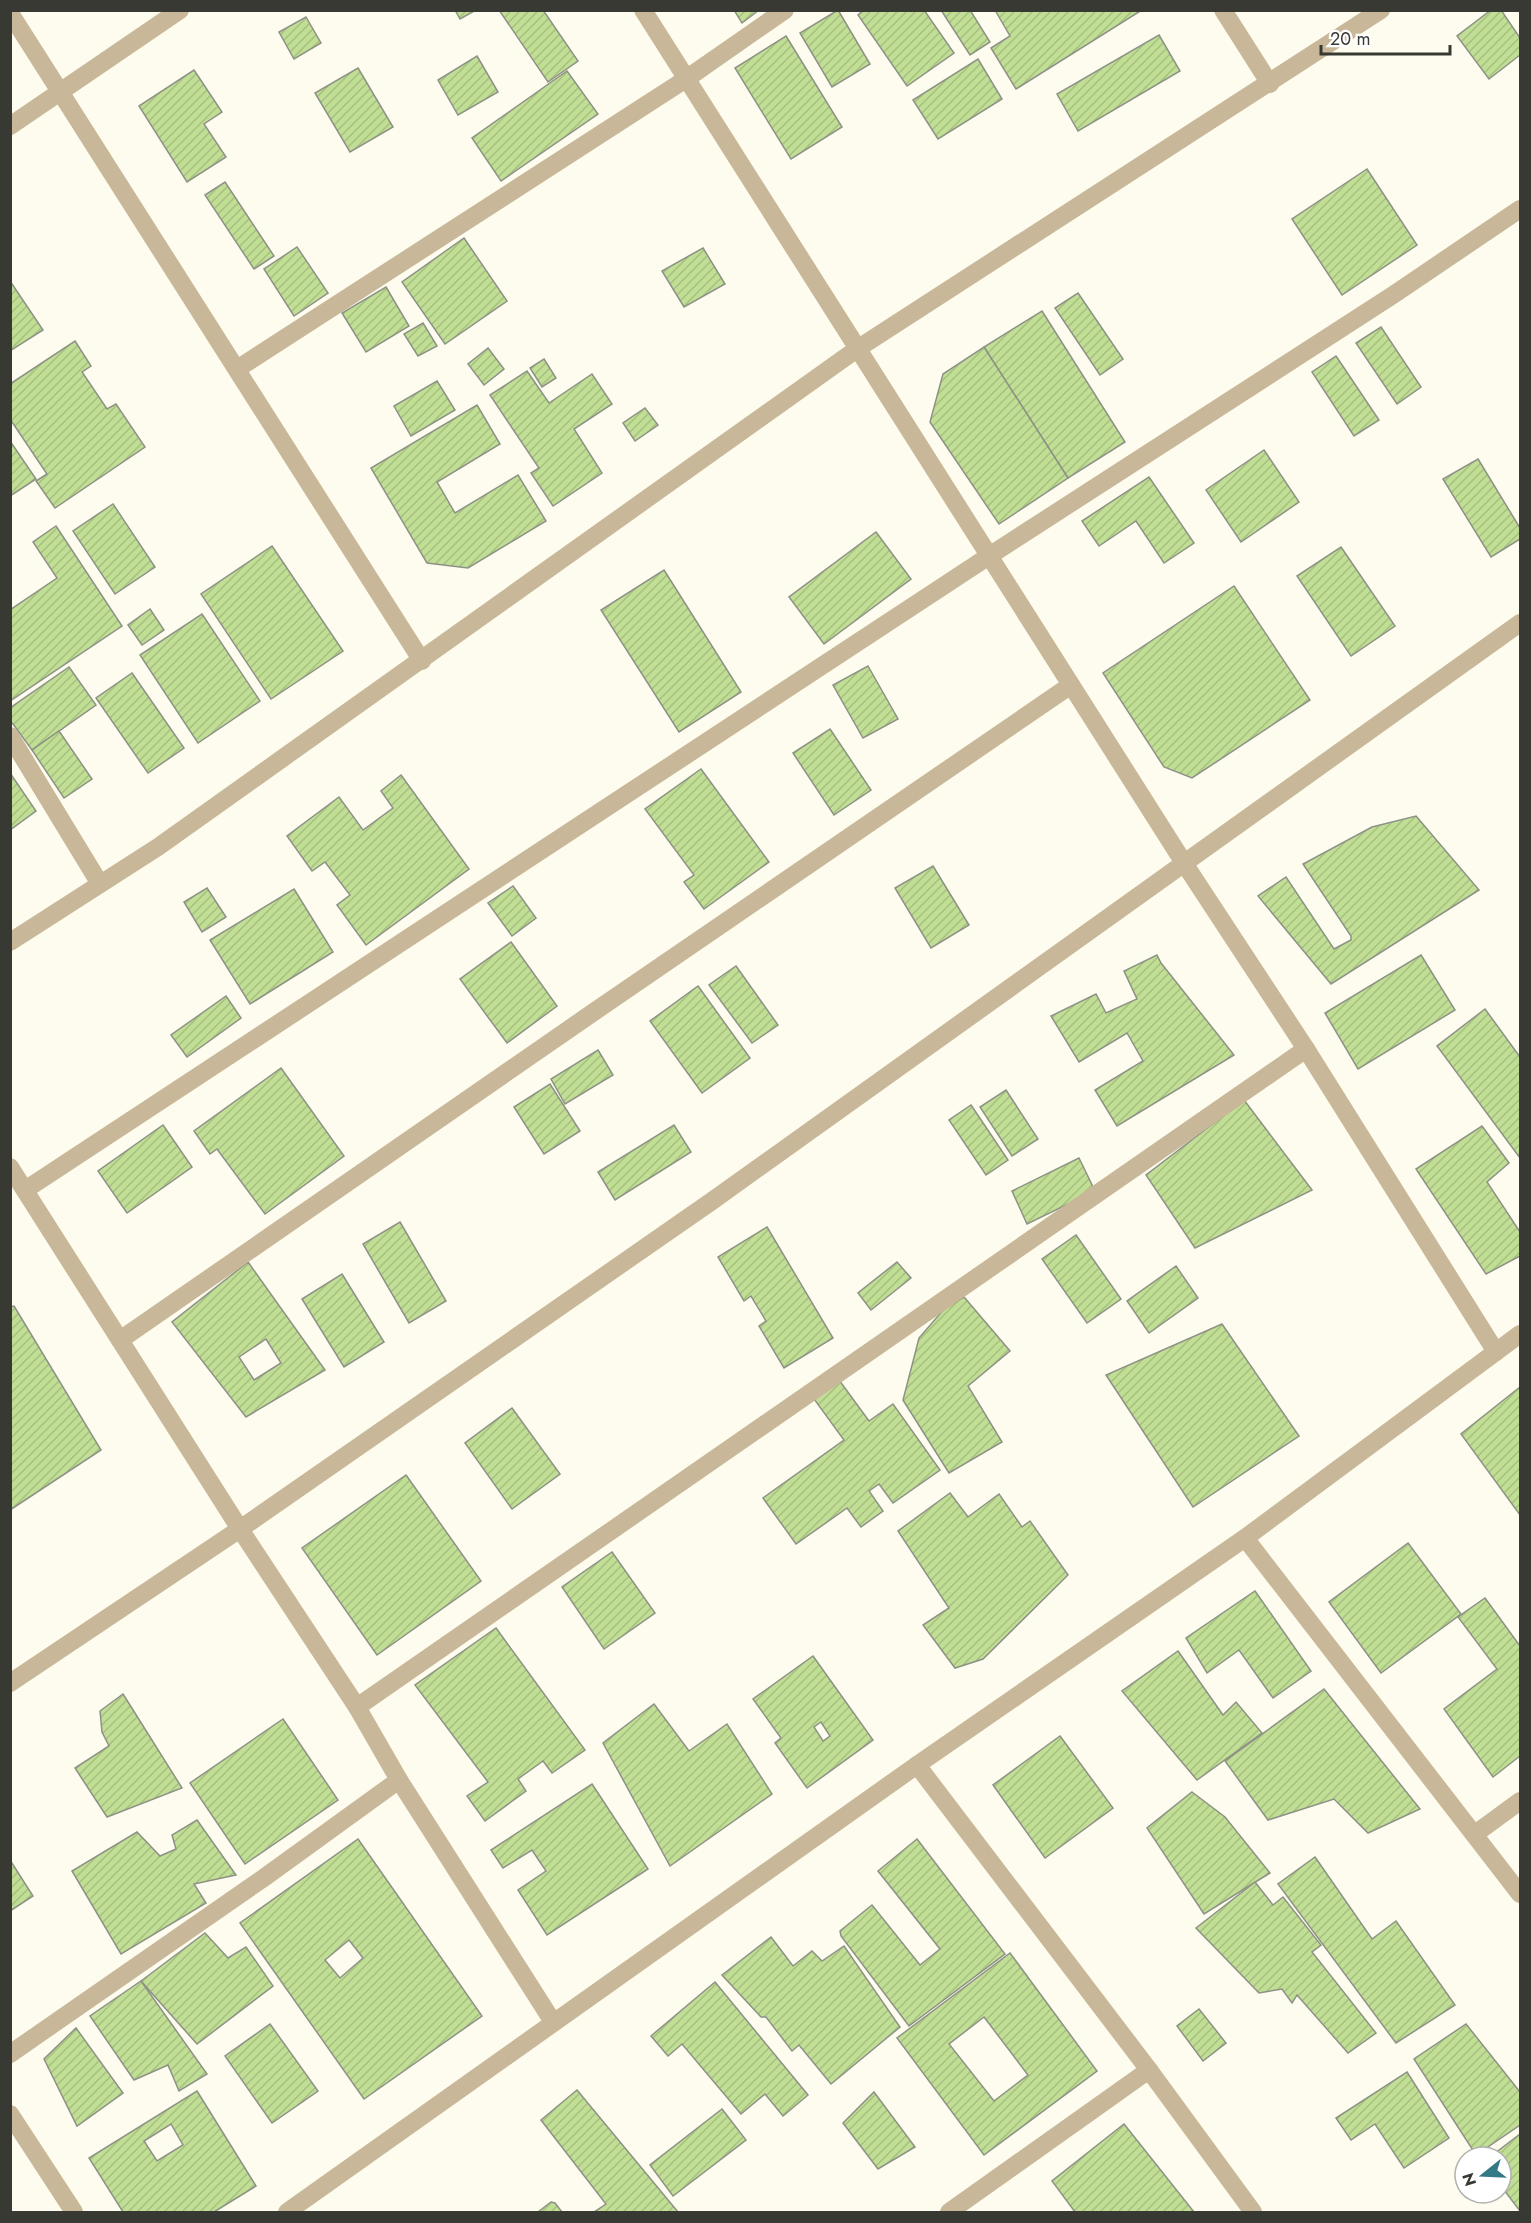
<svg xmlns="http://www.w3.org/2000/svg" width="1531" height="2223" font-family="Jost,sans-serif">
  <style>
    .building { fill: url(#building-hatch); stroke: #8d9286; stroke-width: 1.5; fill-rule: evenodd }
    .lines { fill: none; stroke-linecap: round; stroke-linejoin: round }
    .minor { stroke: #c8b798; stroke-width: 18 }
  </style>
  <defs>
    <pattern id="building-hatch" width="6" height="6" patternUnits="userSpaceOnUse" patternTransform="scale(1.5)"><rect width="6" height="6" fill="#c1df94"/><path d="M-1 1l2-2M0 6l6-6M5 7l2-2" fill="none" stroke="#a7c080"/></pattern>
  </defs>
  <rect width="100%" height="100%" fill="#fdfcee"/>
  <g class="building">
    <polygon points="455,10 476,10 460,19"/>
    <polygon points="499,10 543,10 578,61 548,82"/>
    <polygon points="734,10 759,10 742,23"/>
    <polygon points="838,10 870,64 832,87 800,33"/>
    <polygon points="864,10 924,10 954,53 907,86 858,15"/>
    <polygon points="941,10 970,10 990,42 970,55"/>
    <polygon points="995,10 1142,10 1016,89 991,48 1010,36"/>
    <polygon points="1491,10 1501,10 1520,38 1520,55 1489,79 1457,36"/>
    <polygon points="306,17 321,43 294,59 279,32"/>
    <polygon points="1159,35 1180,71 1078,131 1057,94"/>
    <polygon points="786,36 842,127 791,159 735,68"/>
    <polygon points="477,56 498,92 458,115 438,80"/>
    <polygon points="978,59 1002,99 938,139 913,100"/>
    <polygon points="358,68 393,127 350,152 315,93"/>
    <polygon points="194,70 222,112 204,124 226,157 187,182 139,106"/>
    <polygon points="567,71 598,114 501,181 472,138"/>
    <polygon points="1367,169 1417,245 1342,295 1292,219"/>
    <polygon points="225,182 274,256 254,269 205,195"/>
    <polygon points="464,238 507,301 445,344 402,282"/>
    <polygon points="297,247 328,293 294,316 264,269"/>
    <polygon points="703,248 725,284 684,307 662,271"/>
    <polygon points="10,281 43,330 10,351"/>
    <polygon points="386,287 409,326 366,352 342,313"/>
    <polygon points="1078,293 1123,359 1100,375 1055,308"/>
    <polygon points="1042,311 1125,442 1068,478 984,347"/>
    <polygon points="423,323 437,346 418,356 404,334"/>
    <polygon points="1381,327 1421,387 1397,404 1356,343"/>
    <polygon points="75,341 91,366 82,372 107,409 116,404 145,447 55,508 36,481 47,474 10,419 10,384"/>
    <polygon points="984,347 1068,478 999,524 930,422 943,374"/>
    <polygon points="488,348 504,369 484,385 468,364"/>
    <polygon points="1336,356 1379,420 1354,436 1312,372"/>
    <polygon points="544,359 556,378 542,387 530,368"/>
    <polygon points="527,371 549,403 592,374 612,404 574,429 602,473 553,506 531,473 539,468 490,395"/>
    <polygon points="437,381 455,410 411,436 394,406"/>
    <polygon points="477,405 500,444 437,482 455,513 518,475 546,521 468,568 427,563 371,468"/>
    <polygon points="645,408 658,425 635,441 623,423"/>
    <polygon points="10,441 36,479 10,496"/>
    <polygon points="1264,450 1299,502 1241,542 1206,490"/>
    <polygon points="1478,459 1520,528 1520,539 1491,557 1443,479"/>
    <polygon points="1149,477 1194,543 1164,563 1136,521 1099,546 1082,521"/>
    <polygon points="113,504 155,567 115,594 73,531"/>
    <polygon points="56,526 122,626 10,701 10,610 57,578 33,542"/>
    <polygon points="876,532 911,579 824,644 789,597"/>
    <polygon points="272,546 343,651 271,699 201,594"/>
    <polygon points="1341,547 1395,626 1351,656 1297,576"/>
    <polygon points="664,570 741,692 679,732 601,610"/>
    <polygon points="1234,586 1310,700 1192,778 1164,767 1103,673"/>
    <polygon points="150,609 164,630 142,645 128,625"/>
    <polygon points="202,614 260,701 198,743 140,655"/>
    <polygon points="868,666 898,719 863,738 833,685"/>
    <polygon points="69,667 96,705 32,750 10,720 10,708"/>
    <polygon points="132,673 184,748 148,773 96,698"/>
    <polygon points="830,729 871,790 834,815 793,753"/>
    <polygon points="59,731 92,779 64,798 32,750"/>
    <polygon points="701,769 769,862 704,909 684,882 694,875 645,809"/>
    <polygon points="10,773 36,811 10,830"/>
    <polygon points="401,775 469,869 366,945 337,905 350,895 325,862 312,871 287,836 339,797 363,830 393,808 381,791"/>
    <polygon points="1416,816 1479,890 1331,984 1258,896 1286,877 1334,949 1351,940 1351,936 1303,864 1372,827"/>
    <polygon points="933,866 969,925 931,948 895,888"/>
    <polygon points="513,886 536,918 512,936 488,903"/>
    <polygon points="207,888 226,917 202,932 184,902"/>
    <polygon points="294,889 333,952 250,1004 210,940"/>
    <polygon points="511,942 557,1006 507,1043 460,979"/>
    <polygon points="1157,955 1161,963 1234,1055 1117,1126 1095,1090 1143,1061 1127,1033 1079,1062 1051,1016 1096,994 1106,1013 1137,999 1124,971"/>
    <polygon points="1421,955 1455,1010 1358,1069 1325,1013"/>
    <polygon points="736,966 778,1025 752,1043 709,985"/>
    <polygon points="698,986 750,1058 702,1093 650,1021"/>
    <polygon points="226,996 241,1018 187,1057 171,1035"/>
    <polygon points="1485,1009 1520,1057 1520,1158 1437,1046"/>
    <polygon points="598,1050 613,1075 565,1104 551,1079"/>
    <polygon points="281,1068 344,1156 265,1214 217,1149 210,1154 194,1131"/>
    <polygon points="550,1084 580,1131 544,1154 514,1107"/>
    <polygon points="1006,1090 1038,1139 1012,1156 980,1107"/>
    <polygon points="1244,1100 1312,1190 1195,1248 1146,1175"/>
    <polygon points="971,1105 1008,1160 986,1175 949,1120"/>
    <polygon points="163,1125 192,1167 127,1213 98,1171"/>
    <polygon points="674,1125 691,1152 615,1200 598,1172"/>
    <polygon points="1482,1126 1509,1163 1487,1182 1520,1232 1520,1256 1486,1274 1416,1169"/>
    <polygon points="1079,1158 1095,1191 1027,1224 1012,1191"/>
    <polygon points="400,1222 446,1301 409,1323 363,1244"/>
    <polygon points="767,1227 833,1338 784,1368 759,1326 766,1321 751,1296 744,1301 718,1257"/>
    <polygon points="1076,1235 1121,1299 1087,1323 1042,1259"/>
    <path d="M248,1262L325,1370L246,1417L172,1322ZM266,1339L281,1363L254,1380L239,1357Z"/>
    <polygon points="897,1262 911,1278 871,1310 858,1293"/>
    <polygon points="1176,1266 1198,1298 1149,1333 1127,1301"/>
    <polygon points="342,1274 384,1342 344,1367 302,1299"/>
    <polygon points="964,1297 1010,1351 968,1386 1002,1442 949,1473 903,1400 919,1338 944,1309"/>
    <polygon points="14,1306 101,1450 10,1510 10,1307"/>
    <polygon points="1222,1324 1299,1436 1193,1507 1106,1375"/>
    <polygon points="839,1380 869,1421 893,1404 940,1470 893,1503 879,1484 869,1491 883,1511 861,1527 847,1508 796,1544 763,1498 844,1440 814,1399"/>
    <polygon points="1520,1387 1520,1515 1461,1434"/>
    <polygon points="512,1408 560,1474 512,1509 465,1443"/>
    <polygon points="406,1475 481,1581 377,1655 302,1548"/>
    <polygon points="950,1493 968,1517 999,1494 1022,1527 1030,1521 1068,1575 983,1659 955,1668 923,1625 949,1608 898,1531"/>
    <polygon points="1408,1543 1461,1614 1381,1673 1329,1602"/>
    <polygon points="612,1552 655,1613 604,1649 562,1587"/>
    <polygon points="1255,1591 1311,1671 1273,1698 1239,1650 1207,1673 1186,1638"/>
    <polygon points="1485,1598 1520,1646 1520,1756 1493,1777 1444,1709 1497,1669 1458,1617"/>
    <polygon points="496,1628 585,1750 552,1773 543,1761 518,1779 526,1791 485,1821 467,1796 488,1782 415,1685"/>
    <polygon points="1178,1651 1223,1715 1236,1702 1262,1733 1197,1780 1122,1691"/>
    <path d="M813,1656L873,1740L807,1788L775,1743L781,1738L753,1699ZM821,1722L830,1736L823,1741L814,1727Z"/>
    <polygon points="1324,1689 1420,1809 1368,1833 1334,1799 1268,1820 1225,1761"/>
    <polygon points="123,1694 182,1788 107,1817 75,1768 109,1746 102,1732 100,1711"/>
    <polygon points="654,1704 689,1751 727,1724 772,1794 670,1866 603,1743"/>
    <polygon points="283,1719 338,1800 245,1864 190,1783"/>
    <polygon points="1060,1736 1113,1808 1045,1858 993,1785"/>
    <polygon points="592,1784 648,1869 547,1935 518,1890 546,1871 532,1850 503,1868 491,1850"/>
    <polygon points="1192,1792 1225,1817 1270,1873 1204,1914 1147,1828"/>
    <polygon points="197,1820 236,1875 194,1884 206,1903 121,1954 72,1871 137,1832 160,1856 176,1849 172,1835"/>
    <path d="M358,1839L482,2016L364,2099L240,1923ZM349,1940L363,1958L340,1978L325,1960Z"/>
    <polygon points="917,1839 1005,1954 909,2026 841,1936 840,1931 872,1905 920,1965 940,1949 878,1871"/>
    <polygon points="1315,1857 1372,1939 1396,1921 1455,2005 1396,2043 1278,1884"/>
    <polygon points="10,1860 33,1896 10,1911"/>
    <polygon points="1255,1882 1273,1905 1283,1897 1321,1945 1312,1952 1376,2033 1348,2053 1297,1995 1292,2003 1282,1989 1259,1993 1196,1928"/>
    <polygon points="205,1933 228,1958 246,1947 273,1986 197,2044 141,1981"/>
    <polygon points="771,1937 793,1966 812,1951 822,1961 844,1946 900,2027 831,2084 799,2045 792,2051 766,2017 761,2017 722,1975"/>
    <path d="M1010,1953L1097,2071L984,2155L897,2038ZM984,2017L1028,2075L994,2101L949,2044Z"/>
    <polygon points="141,1981 207,2074 179,2091 168,2065 134,2080 90,2016"/>
    <polygon points="715,1982 808,2095 783,2116 765,2094 741,2114 682,2044 668,2056 651,2036"/>
    <polygon points="1199,2009 1226,2043 1203,2061 1177,2026"/>
    <polygon points="270,2024 318,2091 272,2123 225,2056"/>
    <polygon points="1466,2024 1520,2092 1520,2125 1476,2155 1414,2059"/>
    <polygon points="76,2028 123,2093 77,2126 44,2059"/>
    <polygon points="1407,2072 1449,2138 1404,2168 1375,2124 1351,2140 1336,2118"/>
    <polygon points="577,2090 678,2212 594,2212 606,2204 541,2120"/>
    <path d="M197,2091L256,2186L214,2212H123L89,2158ZM171,2124L183,2145L157,2161L144,2141Z"/>
    <polygon points="874,2092 915,2147 878,2169 843,2123"/>
    <polygon points="722,2109 746,2140 673,2196 650,2165"/>
    <polygon points="1124,2124 1194,2212 1075,2212 1052,2181"/>
    <polygon points="1520,2134 1520,2211 1501,2186 1501,2157 1490,2157"/>
    <polygon points="551,2202 555,2203 562,2212 538,2212"/>
  </g>
  <g class="lines">
    <g class="minor">
      <polyline points="643,10 1184,863 1306,1049 1496,1352"/>
      <polyline points="1223,10 1270,84"/>
      <polyline points="10,13 422,661"/>
      <polyline points="10,126 180,10"/>
      <polyline points="237,369 686,79 785,10"/>
      <polyline points="10,736 100,884"/>
      <polyline points="10,942 158,847 857,349 1381,10"/>
      <polyline points="10,1167 240,1529 357,1707 399,1780 553,2022"/>
      <polyline points="25,1190 989,556 1393,295 1520,209"/>
      <polyline points="120,1340 588,1016 1071,685"/>
      <polyline points="1245,1538 1520,1894"/>
      <polyline points="10,1683 240,1529 712,1201 1520,623"/>
      <polyline points="357,1707 1306,1049"/>
      <polyline points="917,1765 1149,2070 1253,2212"/>
      <polyline points="1475,1834 1520,1801"/>
      <polyline points="10,2054 265,1877 399,1780"/>
      <polyline points="10,2114 74,2212"/>
      <polyline points="287,2212 917,1765 1245,1538 1520,1334"/>
      <polyline points="949,2212 1149,2070"/>
    </g>
  </g>
  <rect width="1531" height="2223" fill="none" stroke="#393934" stroke-width="24"/>
  <g transform="translate(1483 2175) rotate(252)"><circle r="28" fill="#ffffff" stroke="#b0b0ae" stroke-width="1.5"/>
  <path d="M0-4.5L10 22L0 15L-10 22Z" fill="#337986"/>
  <text y="-9" font-size="16" font-weight="bold" text-anchor="middle" fill="#393934">N</text>
  </g>
  <path d="M1321 45v9h129v-9" fill="none" stroke="#393934" stroke-width="3"/>
  <text x="1330" y="45" font-size="18" fill="#393934" stroke="#ffffff" stroke-width="4.5" paint-order="stroke">20 m</text>
</svg>
